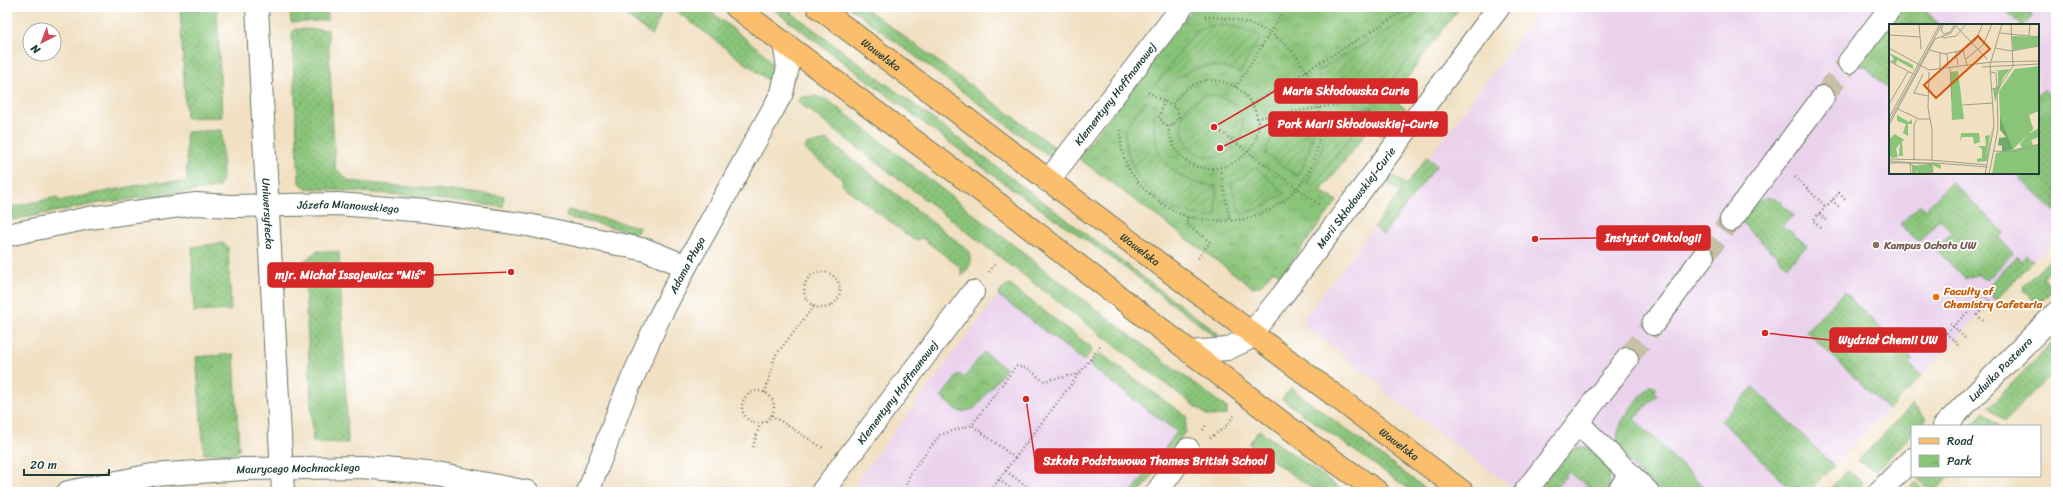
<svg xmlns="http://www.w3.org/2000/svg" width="2063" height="499" font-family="Sriracha,sans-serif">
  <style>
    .built { fill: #ead1ec; fill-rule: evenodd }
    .grass { fill: url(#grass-dots); stroke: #548056 }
    .park { fill: url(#park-crowns); stroke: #548056 }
    .garden { fill: url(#garden-furrows); stroke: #548056 }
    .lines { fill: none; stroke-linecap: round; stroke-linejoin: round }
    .minor-tunnel { stroke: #c7bfa6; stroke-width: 22; stroke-dasharray: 22 11; stroke-linecap: butt }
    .minor-casing { stroke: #687666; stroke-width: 24 }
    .major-casing { stroke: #687666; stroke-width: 24 }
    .path { stroke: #687666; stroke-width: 2.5; stroke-dasharray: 1 3; stroke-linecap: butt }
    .minor { stroke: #fff; stroke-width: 22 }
    .major { stroke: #fabe6d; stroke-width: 22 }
    .education-dot { fill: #8d6e63; stroke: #fff; stroke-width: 1.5 }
    .food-dot { fill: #e8710a; stroke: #fff; stroke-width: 1.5 }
    .labels { text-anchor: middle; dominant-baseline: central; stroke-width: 3.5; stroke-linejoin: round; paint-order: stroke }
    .street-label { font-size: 11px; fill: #1f3d34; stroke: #fff }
    .education-label { font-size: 11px; font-weight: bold; fill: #785e54; stroke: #fff; text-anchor: start }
    .food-label { font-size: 11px; font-weight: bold; fill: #c56008; stroke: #fff; text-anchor: start }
    .inset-road { fill: none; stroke: #9d9f89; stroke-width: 1 }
    .view { fill: #d45610; fill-opacity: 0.15; stroke: #d45610; stroke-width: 2 }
    .inset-edge { fill: none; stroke: #1f3d34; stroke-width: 2 }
    .leader { fill: none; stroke: #d62828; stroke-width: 1.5 }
    .callout-dot { fill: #d62828; stroke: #fff; stroke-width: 1.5 }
    .callout { fill: #d62828; stroke: #d62828; stroke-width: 1.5 }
    .callout-label { font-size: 12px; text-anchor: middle; font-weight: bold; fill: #fff }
  </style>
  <defs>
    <pattern id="grass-dots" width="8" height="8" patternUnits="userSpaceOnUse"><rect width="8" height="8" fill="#8ac479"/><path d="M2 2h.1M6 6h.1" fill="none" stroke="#70a064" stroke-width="1.8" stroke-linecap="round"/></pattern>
    <pattern id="park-crowns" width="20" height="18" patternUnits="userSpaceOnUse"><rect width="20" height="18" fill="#8ac479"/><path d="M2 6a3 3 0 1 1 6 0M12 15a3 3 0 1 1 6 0" fill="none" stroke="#70a064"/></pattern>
    <pattern id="garden-furrows" width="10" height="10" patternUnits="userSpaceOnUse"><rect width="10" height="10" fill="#8ac479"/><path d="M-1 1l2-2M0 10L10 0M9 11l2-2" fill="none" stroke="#70a064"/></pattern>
  </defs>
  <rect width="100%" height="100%" fill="#fff"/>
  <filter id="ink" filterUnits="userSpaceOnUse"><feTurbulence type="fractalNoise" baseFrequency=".025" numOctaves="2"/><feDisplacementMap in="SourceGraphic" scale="8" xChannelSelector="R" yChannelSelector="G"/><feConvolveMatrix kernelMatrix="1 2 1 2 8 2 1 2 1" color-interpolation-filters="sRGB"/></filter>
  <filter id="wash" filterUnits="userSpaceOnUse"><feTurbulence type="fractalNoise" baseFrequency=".012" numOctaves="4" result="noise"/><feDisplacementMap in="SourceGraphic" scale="16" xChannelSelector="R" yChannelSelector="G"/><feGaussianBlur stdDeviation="0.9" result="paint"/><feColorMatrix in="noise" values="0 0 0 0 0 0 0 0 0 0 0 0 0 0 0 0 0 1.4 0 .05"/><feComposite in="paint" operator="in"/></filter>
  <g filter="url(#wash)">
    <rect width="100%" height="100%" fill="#f1e0c2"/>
    <g class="built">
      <path d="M1542,7H2056V240L2034,262L2032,261L1808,492H1519L1382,390L1384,387L1301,323L1427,157L1429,158ZM1890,25H2038V173H1890Z"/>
      <polygon points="998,295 1177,432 1132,492 864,492 854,485"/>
    </g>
    <g class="grass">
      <polygon points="180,7 217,7 222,117 186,118"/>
      <polygon points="290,7 327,7 328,20 291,23"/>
      <polygon points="614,7 649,7 661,15 652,35"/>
      <polygon points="671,7 705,7 765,54 773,66 775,78 773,84"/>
      <polygon points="770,7 784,7 1219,334 1216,337 1116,261 1005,184"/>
      <polygon points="849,7 864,7 1060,151 1054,156 1050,157"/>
      <polygon points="1900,7 1922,7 1940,25 1890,25 1890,91 1865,66 1859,66"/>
      <polygon points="2003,7 2026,7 2033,16 2024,25 2020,25"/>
      <polygon points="295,29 328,30 335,168 349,181 504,196 503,207 403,195 305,188 299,182 292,33"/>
      <polygon points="2044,89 2056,101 2056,213 2015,173 2038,173 2038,95"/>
      <polygon points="815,96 828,100 1081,298 1227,408 1227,415 1208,416 1105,338 797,101 802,97"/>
      <polygon points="222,130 223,179 218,188 100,203 7,221 7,208 57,197 58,201 159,181 160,182 187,182 186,132"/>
      <path d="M827,140L968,250C975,260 969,268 962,276L960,267L922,238L914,240L843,186L842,179L804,149L806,145Z"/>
      <polygon points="1427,157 1437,165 1383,235 1374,227 1400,193 1388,183 1394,176 1406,185"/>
      <polygon points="1952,181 2004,233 1999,238 2013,253 1987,280 1976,275 1965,279 1936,249 1952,232 1939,219 1919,242 1900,224 1920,205 1925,210"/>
      <polygon points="1768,197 1780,201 1794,215 1782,227 1788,231 1789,230 1807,246 1787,266 1742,223 1755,202"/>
      <polygon points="568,210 639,227 637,233 566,217"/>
      <polygon points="223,243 228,247 231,310 194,312 192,247"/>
      <polygon points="317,251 339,252 348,443 313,442 304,261"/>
      <polygon points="2056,253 2056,263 2042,277 2053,289 2038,305 2023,291 2024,286"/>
      <polygon points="2026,255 2033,261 1996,300 1992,297 1993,290 1990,283 2017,256 2021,260"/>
      <polygon points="1010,285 1091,347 1092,351 1084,361 998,295 1004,287"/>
      <polygon points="1844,292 1913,360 1909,364 1922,376 1888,410 1806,331"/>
      <polygon points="2054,341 2056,343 2056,369 2004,422 1989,407"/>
      <polygon points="234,354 239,450 236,453 204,454 196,357"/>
      <polygon points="1101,354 1187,417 1185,432 1140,492 1132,492 1177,432 1089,365 1097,355"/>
      <path d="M1652,384L1657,389L1654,392L1657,395L1634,419L1709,492H1660C1648,481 1635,470 1624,457C1603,432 1636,402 1652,384Z"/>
      <polygon points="1753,387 1834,466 1808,492 1794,492 1721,421"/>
      <polygon points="1291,388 1430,492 1413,492 1282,399"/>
      <polygon points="1912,405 1925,417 1926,420 1920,426 1912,426 1912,434 1876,471 1858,461"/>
      <polygon points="1984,412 1998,426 1970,426"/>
      <polygon points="1259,430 1345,492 1317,492 1249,444"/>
      <path d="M1586,447C1603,453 1614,475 1608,492H1587L1590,488L1569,472L1553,492H1535C1548,475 1562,447 1586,447Z"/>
      <polygon points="1847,471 1858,478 1863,484 1855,492 1827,492"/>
      <polygon points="1921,476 1951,476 1935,492 1932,492 1918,479"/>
      <polygon points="1915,482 1926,492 1905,492"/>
    </g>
    <g class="park">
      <polygon points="1194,7 1460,7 1392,98 1406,109 1385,138 1370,128 1321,191 1337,201 1281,275 1273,270 1260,286 1252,287 1078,158"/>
      <polygon points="984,352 1006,369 974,409 960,412 941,397 959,374 964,378"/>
    </g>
    <g class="garden">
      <polygon points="1428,7 1440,7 1443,14 1388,86 1325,99 1322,85 1316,72"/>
      <path d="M1213,25C1231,25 1245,28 1261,36L1240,73C1211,59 1184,67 1164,91L1155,85L1198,29Z"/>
      <path d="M1214,95C1239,100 1248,117 1240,141L1218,127L1215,131L1235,148C1185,183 1155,100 1214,95Z"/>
      <path d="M1145,101L1156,106C1147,151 1169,183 1216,186V217C1202,216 1188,215 1174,209C1145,194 1123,163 1125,129Z"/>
      <path d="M1373,107L1313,186L1307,182C1321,160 1326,139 1327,113Z"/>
      <path d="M1314,116C1314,138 1308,157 1297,176L1265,154L1272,137L1273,122Z"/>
      <polygon points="1255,167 1285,193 1267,205 1241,215 1231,183 1243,177"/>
    </g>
  </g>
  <g filter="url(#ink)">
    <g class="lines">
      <g class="minor-tunnel">
        <polyline points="1823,97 1849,62"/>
        <polyline points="1703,257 1731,220"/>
        <polyline points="1627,359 1653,324"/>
      </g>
      <g class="minor-casing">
        <g id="minor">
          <path id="s1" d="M257,7L283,492"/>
          <polyline points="1849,62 1891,7"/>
          <path id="s2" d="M1048,181L1182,7"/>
          <polyline points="1731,220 1823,97"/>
          <path id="s3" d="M7,235L89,218L196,204L231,206L338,204L425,211L528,225L646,250L686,266"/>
          <polyline points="1653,324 1703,257"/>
          <path id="s4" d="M1190,352L1227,349L1246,340L1284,293L1499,7"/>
          <polyline points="1578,423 1648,492"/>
          <path id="s5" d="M1944,426L2056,313"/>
          <path id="s6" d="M68,492L152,475L244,469L363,467L437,474L528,492"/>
          <path id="s7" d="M588,492L622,402L659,318L686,266L782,93L788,67L784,43"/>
          <path id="s8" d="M822,492L973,292"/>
          <polyline points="1157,492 1188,449"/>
          <polyline points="1525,492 1627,359"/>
          <polyline points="1618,492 1630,474"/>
          <polyline points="1879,492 1912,459"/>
        </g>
      </g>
      <g class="major-casing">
        <g id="major">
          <polyline points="736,7 1017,218 1310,444 1378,492"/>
          <path id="s9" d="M818,7L1463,492"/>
        </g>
      </g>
      <g class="path">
        <polyline points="1449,7 1451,11"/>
        <path d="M1205,17C1344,14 1363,206 1230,221L1220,169"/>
        <path d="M1207,80C1224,80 1239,85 1249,100C1290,159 1178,206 1168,126L1173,125L1179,117L1178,111L1172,106C1180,91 1191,84 1207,80Z"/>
        <polyline points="1236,87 1286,7"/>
        <polyline points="1148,92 1172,106"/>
        <polyline points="1164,101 1159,117 1164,124 1168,126"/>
        <polyline points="1252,104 1411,7"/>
        <polyline points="1257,118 1387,96"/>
        <path d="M1121,130C1117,173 1153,203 1188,217"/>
        <polyline points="1218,130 1320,205"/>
        <polyline points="1795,177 1826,207"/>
        <polyline points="1832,200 1840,208"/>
        <polyline points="1819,214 1827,221"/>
        <polyline points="1820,228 1813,220 1839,193 1846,201"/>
        <polyline points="1198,258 1210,242 1186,224 1188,217 1215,221 1230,221"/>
        <polyline points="989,272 996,263"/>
        <circle cx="822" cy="290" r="18"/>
        <polyline points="1950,323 1967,340"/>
        <polyline points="1943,330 1960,347"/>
        <polyline points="1947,333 1984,295 1990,301 1977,315 1984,322"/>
        <circle cx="758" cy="407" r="16"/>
        <polyline points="765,393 775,356 814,306"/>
        <polyline points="771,415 823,448"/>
        <polyline points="1203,430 1207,424"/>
        <polyline points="1210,438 1225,427 1234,416"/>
        <polyline points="753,447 760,424"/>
        <polyline points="1015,458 972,425 1016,366 1029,369 1043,381 1079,374"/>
        <polyline points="1006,471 1034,492"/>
        <polyline points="999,480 1016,492"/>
        <polyline points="993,487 1101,345"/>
        <polyline points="909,492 906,485 911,472 940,435 972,425"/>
      </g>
      <use href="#minor" class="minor"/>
      <use href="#major" class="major"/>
    </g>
  </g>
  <circle class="education-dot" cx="1876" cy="245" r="4"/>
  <circle class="food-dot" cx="1936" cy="297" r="4"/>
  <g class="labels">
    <g class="street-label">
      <text stroke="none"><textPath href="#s9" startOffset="79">Wawelska</textPath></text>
      <text stroke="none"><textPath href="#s2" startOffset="110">Klementyny Hoffmanowej</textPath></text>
      <text stroke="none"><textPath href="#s4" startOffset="238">Marii Skłodowskiej-Curie</textPath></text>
      <text stroke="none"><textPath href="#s3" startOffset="344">Józefa Mianowskiego</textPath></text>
      <text stroke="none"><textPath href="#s1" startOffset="207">Uniwersytecka</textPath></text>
      <text stroke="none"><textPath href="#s9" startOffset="403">Wawelska</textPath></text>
      <text stroke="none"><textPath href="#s7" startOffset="248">Adama Pługa</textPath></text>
      <text stroke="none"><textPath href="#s5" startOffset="80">Ludwika Pasteura</textPath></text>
      <text stroke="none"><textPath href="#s8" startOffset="125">Klementyny Hoffmanowej</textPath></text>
      <text stroke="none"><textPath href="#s9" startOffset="727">Wawelska</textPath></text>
      <text stroke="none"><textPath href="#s6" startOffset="232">Maurycego Mochnackiego</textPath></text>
    </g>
    <g class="education-label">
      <text x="1884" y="245">Kampus Ochota UW</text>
    </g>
    <g class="food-label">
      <text x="1944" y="291">Faculty of<tspan x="1944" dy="13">Chemistry Cafeteria</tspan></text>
    </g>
  </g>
  <g transform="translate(1889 24)">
    <rect width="150" height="150" fill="#f1e0c2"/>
    <path d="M0,29L24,41V45L8,36L7,40L2,37L5,35ZM121,45L114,54L106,78L104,65L109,62V47H103ZM8,91L20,98L23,95V100H19V112L14,109L17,100L8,97ZM105,96L98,137L88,138V135L93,134V125L89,122H97L96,112L101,111L97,135ZM150,104V113L142,116L144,121L133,124L131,120L139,110ZM72,109H90L91,118L85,120L84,113H73L71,117ZM5,110L16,116L13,117L14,132H10L11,119L7,125L9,133L3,134L0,131V118ZM24,139H45L52,141V145L43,141V147L40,150H30L27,146L28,150H23V142L39,140Z" fill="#8ac479"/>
    <path d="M111,93L143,101L144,105L122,127H113V122L109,121L110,114L117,113L111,106Z" fill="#6faa69"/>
    <path d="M123,12L150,13V22L124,26ZM69,47L75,95L63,96L61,48ZM-0.5 118a5.5 5.5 0 1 1 11 0a5.5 5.5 0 1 1-11 0ZM150,120V150H103L107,129Z" fill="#8ac479"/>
    <path d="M150,42V87L140,91L144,105L124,125L111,93L110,67L126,45Z" fill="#8ac479"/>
    <path class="inset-road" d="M16,0H34M30,0L32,25M54,1L52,6L55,10L61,8L66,0M67,2L98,35M111,9L150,13M0,11L31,13M53,12L54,14L67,12L77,0M140,12L141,0M149,13L150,0M0,24L40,46L103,38L150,37M106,24L122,27L150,22M41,26L56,30L74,26L86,17L94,0M74,26L78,41M67,28L69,41M58,30L59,42M77,35L94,21L103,0M0,37L24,50M93,43L150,40M51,44V29M61,44L63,76M40,48L39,84L43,105V137M102,48L107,49L108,64L103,65M34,50L25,69L39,72M0,80L19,48M74,81L104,79M9,85L30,95H41M0,94L51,0M0,98L53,0M0,101L46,15L62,9L68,0M105,127L122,128L150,120M0,135L41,136L98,141M25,135V101L28,95M0,137L41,140L44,143L43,150M21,138L22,150M0,139H46L99,143M20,140L26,142L31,150H41L44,145M96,150L105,102L101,41L113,0M100,150L109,105L108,67L124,42L122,0"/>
    <path class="view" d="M89,12L101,25L47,74L35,61Z"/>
    <rect width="150" height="150" class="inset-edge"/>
  </g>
  <path class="leader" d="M1214 127L1275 91M1220 148L1269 124M1535 239L1597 238M511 272L433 275M1765 333L1830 340M1026 399L1035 461"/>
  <g class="callout-dot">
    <circle cx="1214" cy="127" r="4"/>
    <circle cx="1220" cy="148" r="4"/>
    <circle cx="1535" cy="239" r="4"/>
    <circle cx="511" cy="272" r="4"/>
    <circle cx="1765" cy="333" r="4"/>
    <circle cx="1026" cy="399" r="4"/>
  </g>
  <g class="callout">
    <rect x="1275" y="79" width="142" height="24" rx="4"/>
    <rect x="1269" y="112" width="178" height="24" rx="4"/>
    <rect x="1597" y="226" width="113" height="24" rx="4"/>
    <rect x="268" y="263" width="165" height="24" rx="4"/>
    <rect x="1830" y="328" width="116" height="24" rx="4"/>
    <rect x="1035" y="449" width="239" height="24" rx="4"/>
  </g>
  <g class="callout-label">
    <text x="1346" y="95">Marie Skłodowska Curie</text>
    <text x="1358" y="128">Park Marii Skłodowskiej-Curie</text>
    <text x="1653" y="242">Instytut Onkologii</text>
    <text x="350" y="279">mjr. Michał Issajewicz "Miś"</text>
    <text x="1888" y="344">Wydział Chemii UW</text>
    <text x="1155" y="465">Szkoła Podstawowa Thames British School</text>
  </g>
  <rect width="2063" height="499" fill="none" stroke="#fff" stroke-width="24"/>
  <rect x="1911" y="425" width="130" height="52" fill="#ffffff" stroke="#a5b1ae"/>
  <rect x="1919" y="438" width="20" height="6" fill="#fabe6d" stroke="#a5b1ae"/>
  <text x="1947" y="445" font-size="12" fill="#1f3d34">Road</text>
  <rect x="1919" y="455" width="20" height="12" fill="url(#park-crowns)" stroke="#a5b1ae"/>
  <text x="1947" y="465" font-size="12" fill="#1f3d34">Park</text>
  <g transform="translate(42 42) rotate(222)"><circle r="19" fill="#ffffff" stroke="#a5b1ae"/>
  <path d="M0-3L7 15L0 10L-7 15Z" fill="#d1495b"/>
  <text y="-6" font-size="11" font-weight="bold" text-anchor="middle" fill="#1f3d34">N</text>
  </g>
  <path d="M24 469v6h85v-6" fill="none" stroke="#1f3d34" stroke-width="2"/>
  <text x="30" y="469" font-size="12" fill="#1f3d34" stroke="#ffffff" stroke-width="3" paint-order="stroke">20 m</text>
</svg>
